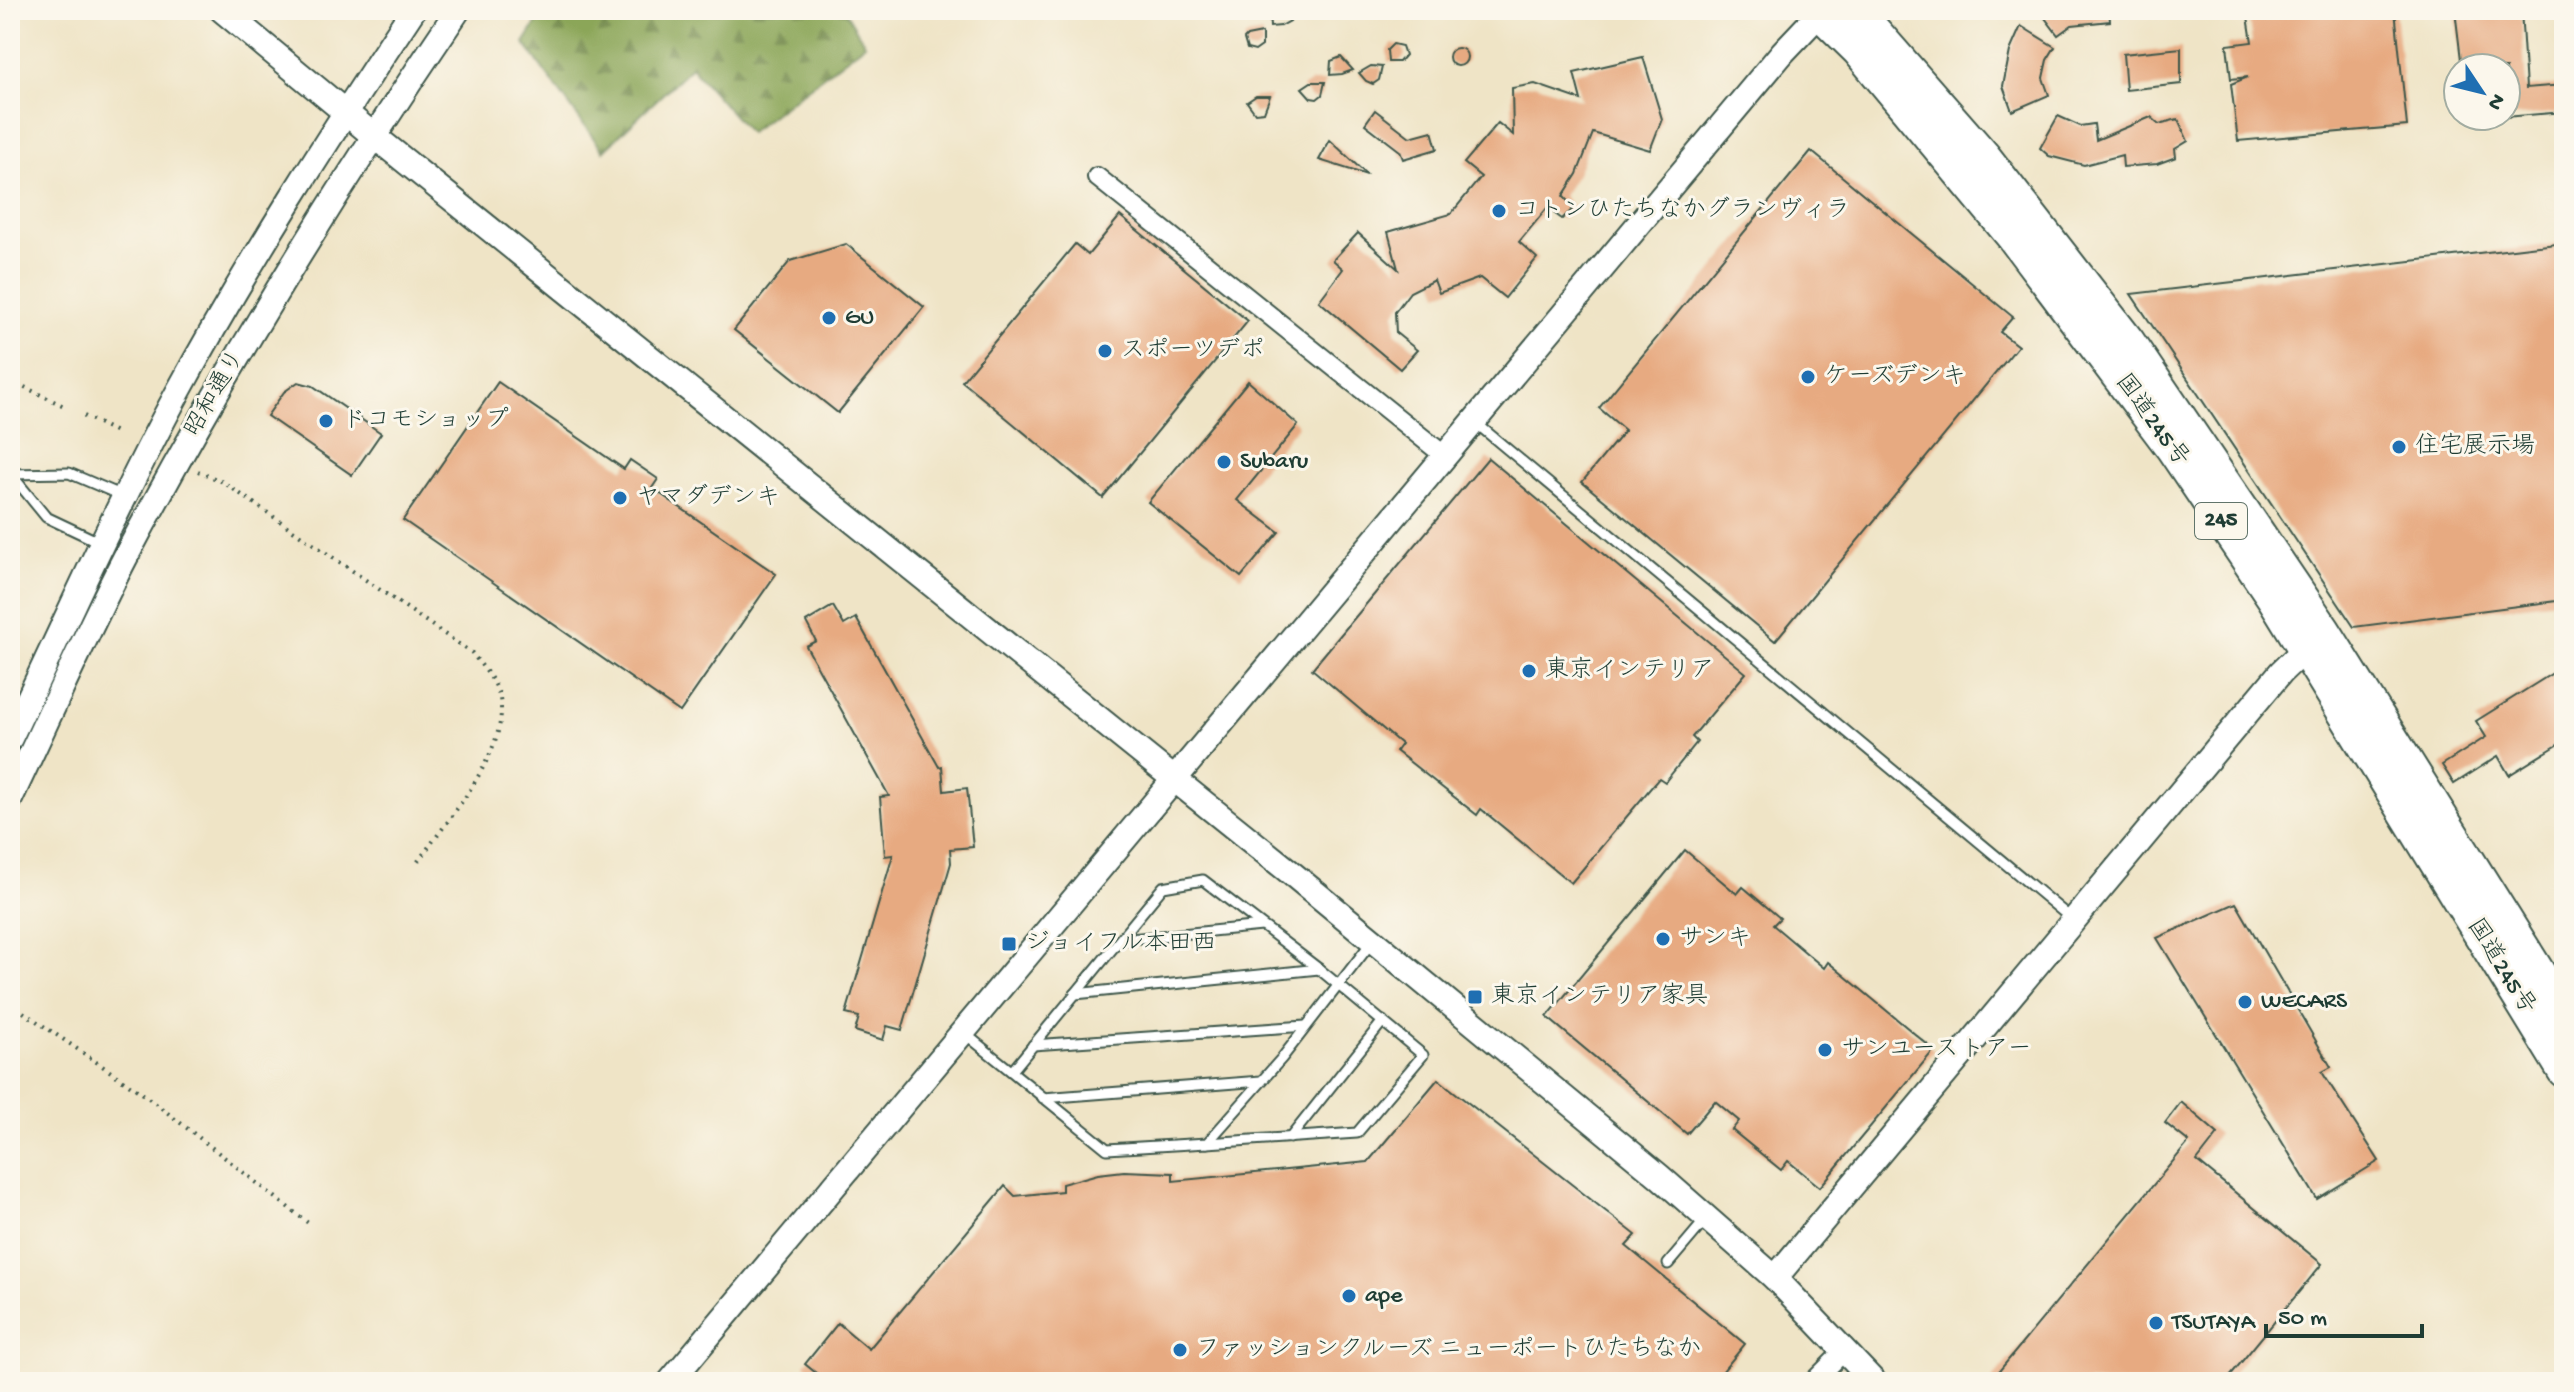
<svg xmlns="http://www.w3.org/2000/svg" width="2574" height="1392" font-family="'Gochi Hand','Klee One',sans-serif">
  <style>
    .forest { fill: url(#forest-firs); stroke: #557246; stroke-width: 2 }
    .building { fill: #e7aa81 }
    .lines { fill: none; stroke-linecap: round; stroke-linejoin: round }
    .service-casing { stroke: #3e564a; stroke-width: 13 }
    .minor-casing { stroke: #3e564a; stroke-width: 22 }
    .tertiary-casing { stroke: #3e564a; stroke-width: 28 }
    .trunk-casing { stroke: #3e564a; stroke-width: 36 }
    .path { stroke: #3e564a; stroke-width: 4; stroke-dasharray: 2 6; stroke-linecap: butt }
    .service { stroke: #fff; stroke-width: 9 }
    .minor { stroke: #fff; stroke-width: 18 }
    .tertiary { stroke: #fff; stroke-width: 24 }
    .trunk { stroke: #fff; stroke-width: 32 }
    .poi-dot { fill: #1f6fb2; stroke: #fbf7ec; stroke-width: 3 }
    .labels { text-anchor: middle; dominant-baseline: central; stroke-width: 6; stroke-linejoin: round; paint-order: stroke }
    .shield { fill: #fbf7ec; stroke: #61756b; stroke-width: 2 }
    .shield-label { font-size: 22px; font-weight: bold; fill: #1f3d34 }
    .poi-label { font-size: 24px; fill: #1f3d34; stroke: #fbf7ec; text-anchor: start }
    .street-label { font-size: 24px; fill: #1f3d34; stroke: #fbf7ec }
  </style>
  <defs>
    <pattern id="forest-firs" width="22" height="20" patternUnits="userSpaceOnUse" patternTransform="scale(2)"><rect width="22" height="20" fill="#8ba658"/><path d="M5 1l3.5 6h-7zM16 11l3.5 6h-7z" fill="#71884a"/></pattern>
  </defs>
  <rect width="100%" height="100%" fill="#fbf7ec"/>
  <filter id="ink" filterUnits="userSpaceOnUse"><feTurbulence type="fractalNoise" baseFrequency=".0125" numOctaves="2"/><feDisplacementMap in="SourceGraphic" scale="16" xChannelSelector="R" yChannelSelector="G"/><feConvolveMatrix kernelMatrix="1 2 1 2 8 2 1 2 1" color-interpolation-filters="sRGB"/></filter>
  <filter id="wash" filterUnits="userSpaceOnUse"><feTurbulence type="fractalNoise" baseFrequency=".006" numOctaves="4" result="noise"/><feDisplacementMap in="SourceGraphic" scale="32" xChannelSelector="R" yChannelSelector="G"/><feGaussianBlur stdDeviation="1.8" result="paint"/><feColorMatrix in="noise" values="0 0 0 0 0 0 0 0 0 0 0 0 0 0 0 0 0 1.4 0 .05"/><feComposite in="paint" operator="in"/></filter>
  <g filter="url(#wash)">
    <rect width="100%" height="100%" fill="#efe4c6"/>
    <polygon class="forest" points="545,10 844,10 865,44 749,133 691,67 603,151 524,43"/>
    <g id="blocks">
      <g class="building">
        <polygon points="1269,10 1284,10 1290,21 1281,26 1270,27"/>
        <polygon points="2039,10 2109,10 2110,21 2072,25 2058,35"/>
        <polygon points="2247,10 2395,10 2407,126 2238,141 2231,84 2248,77 2231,79 2227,45 2252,42"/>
        <polygon points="2455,10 2521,10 2526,88 2564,85 2564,112 2506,117 2506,68 2462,68"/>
        <polygon points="2021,26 2055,47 2047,60 2043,78 2049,95 2012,111 2003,86 2010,51"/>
        <polygon points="1262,33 1262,46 1255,51 1247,49 1244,39 1247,36"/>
        <polygon points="1393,44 1402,46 1405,55 1399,62 1388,62 1387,50"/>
        <polygon points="2181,48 2181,84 2126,90 2123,54"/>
        <circle cx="1458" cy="57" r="9"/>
        <polygon points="1341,57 1353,70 1342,74 1330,75 1331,61"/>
        <polygon points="1643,57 1662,119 1650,150 1593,133 1577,174 1563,196 1574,208 1562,219 1547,208 1519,242 1537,258 1505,298 1480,278 1439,293 1434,280 1410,292 1395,312 1396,333 1417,350 1400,369 1319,301 1343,269 1333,260 1358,233 1398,269 1388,232 1451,214 1481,177 1464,163 1498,123 1513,135 1512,88 1535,84 1581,100 1574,73"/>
        <polygon points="1371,66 1382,67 1379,80 1373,84 1366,81 1359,73"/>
        <polygon points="1311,82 1325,82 1322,95 1317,99 1311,98 1302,88"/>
        <polygon points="1256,96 1270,96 1264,112 1255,113 1247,102"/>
        <polygon points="1375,110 1410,137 1432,131 1437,149 1403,159 1400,151 1365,124"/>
        <polygon points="2058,116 2080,126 2094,124 2096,140 2151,117 2159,124 2178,119 2188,141 2175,149 2176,157 2157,164 2123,167 2122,155 2084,165 2049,156 2040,148"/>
        <polygon points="1330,140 1367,175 1319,160"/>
        <polygon points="1811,151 2013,317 2000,332 2018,346 1775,641 1582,482 1625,430 1599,408"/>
        <polygon points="1120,216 1248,321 1103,498 962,381 1075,244 1088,255"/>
        <polygon points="2564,243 2564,600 2354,627 2131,294"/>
        <polygon points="846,244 924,307 838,413 734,330 790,261"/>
        <polygon points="1248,381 1298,425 1237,500 1279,532 1241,577 1148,502"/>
        <polygon points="298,382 313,386 381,433 352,475 267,416 284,392"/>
        <polygon points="498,382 624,469 630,460 658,479 652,488 776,574 680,712 403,520"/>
        <polygon points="1488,458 1746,673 1692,737 1697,742 1665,782 1659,778 1571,883 1481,809 1477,815 1396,751 1401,744 1312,669"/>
        <polygon points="833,606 844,625 856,618 939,767 942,766 944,791 967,788 973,847 950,849 951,863 902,1030 887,1026 883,1040 855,1031 859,1017 846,1014 893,855 885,856 880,797 889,796 806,646 816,641 806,622"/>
        <polygon points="2564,666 2564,741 2509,775 2498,756 2454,784 2442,765 2486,737 2476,721"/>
        <polygon points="1685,850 1737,894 1743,887 1780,918 1773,925 1824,968 1828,962 1934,1050 1820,1187 1788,1161 1781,1170 1732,1130 1739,1121 1715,1101 1687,1134 1547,1017"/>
        <polygon points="2236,903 2331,1067 2322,1072 2379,1161 2317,1199 2157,938"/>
        <polygon points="1438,1079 1636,1235 1626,1246 1745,1344 1714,1382 827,1382 805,1364 838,1323 869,1349 1005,1186 1015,1196 1062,1191 1062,1184 1098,1174 1124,1171 1173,1173 1173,1181 1368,1162"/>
        <polygon points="2181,1102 2218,1134 2197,1161 2322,1264 2225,1382 1990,1382 2189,1142 2165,1123"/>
      </g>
    </g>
  </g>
  <g filter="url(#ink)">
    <use href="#blocks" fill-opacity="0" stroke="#3e564a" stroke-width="2"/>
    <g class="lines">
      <g class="service-casing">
        <g id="service">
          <polyline points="1476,423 2073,920"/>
          <polyline points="10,474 69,473 123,496"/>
          <polyline points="11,474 46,517 101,543"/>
          <polyline points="1120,940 1262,926"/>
          <polyline points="1075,994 1319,969"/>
          <polyline points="963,1032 1107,1149 1207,1143 1282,1058 1371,943"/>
          <polyline points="1033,1045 1306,1026"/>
          <polyline points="1012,1071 1163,887 1203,880 1319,969 1423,1055 1357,1133 1207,1143"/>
          <polyline points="1043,1098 1261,1081"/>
          <polyline points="1290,1138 1383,1021"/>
          <polyline points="1668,1264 1707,1218"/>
        </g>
      </g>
      <g class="minor-casing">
        <g id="minor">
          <polyline points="1097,177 1445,456"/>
          <polyline points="1813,1382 1844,1351"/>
        </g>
      </g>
      <g class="tertiary-casing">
        <g id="tertiary">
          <polyline points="222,10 374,136 1296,877 1659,1176 1775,1278 1874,1382"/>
          <path d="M10,738C65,623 117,506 177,394C249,261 330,135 413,10"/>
          <path d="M10,799C48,719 84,637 125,558C225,369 338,187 458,10"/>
          <polyline points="1775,1278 2281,672 2305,649"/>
          <polyline points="670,1382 1783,52 1820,13 1828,10"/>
        </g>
      </g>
      <g class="trunk-casing">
        <g id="trunk">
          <polyline points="1817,10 1858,50 2013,237 2172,448 2274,599 2564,1071"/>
          <polyline points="1856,10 1984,156 2128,341 2324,630 2564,1013"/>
        </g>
      </g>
      <g class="path">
        <polyline points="10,380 66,407"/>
        <polyline points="84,416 118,433"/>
        <path d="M198,471L223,482L472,653C480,664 492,677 497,689C519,741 445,823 416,864"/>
        <polyline points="10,1003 146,1096 312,1226"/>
      </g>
      <use href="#service" class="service"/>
      <use href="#minor" class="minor"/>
      <use href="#tertiary" class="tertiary"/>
      <use href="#trunk" class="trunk"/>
    </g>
  </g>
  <g class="poi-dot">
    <circle cx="1499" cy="211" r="8"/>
    <circle cx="829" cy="318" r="8"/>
    <circle cx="1105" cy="351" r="8"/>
    <circle cx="1808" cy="377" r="8"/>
    <circle cx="326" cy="421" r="8"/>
    <circle cx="2399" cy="447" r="8"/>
    <circle cx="1224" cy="462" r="8"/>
    <circle cx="620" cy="498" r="8"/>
    <circle cx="1529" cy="671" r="8"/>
    <circle cx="1663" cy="939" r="8"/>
    <rect x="1001" y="936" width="16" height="16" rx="4"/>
    <rect x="1467" y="989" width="16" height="16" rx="4"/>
    <circle cx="2245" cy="1002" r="8"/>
    <circle cx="1825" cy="1050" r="8"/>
    <circle cx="1349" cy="1296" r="8"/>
    <circle cx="2156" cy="1323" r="8"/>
    <circle cx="1180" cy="1350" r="8"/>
  </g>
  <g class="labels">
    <rect class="shield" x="2195" y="503" width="52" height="36" rx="6"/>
    <g class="shield-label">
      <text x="2221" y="521">245</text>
    </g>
    <g class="poi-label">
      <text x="1515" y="211">コトンひたちなかグランヴィラ</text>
      <text x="845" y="318">GU</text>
      <text x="1121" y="351">スポーツデポ</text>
      <text x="1824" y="377">ケーズデンキ</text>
      <text x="342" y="421">ドコモショップ</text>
      <text x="2415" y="447">住宅展示場</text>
      <text x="1240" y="462">Subaru</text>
      <text x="636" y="498">ヤマダデンキ</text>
      <text x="1545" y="671">東京インテリア</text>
      <text x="1679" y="939">サンキ</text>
      <text x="1025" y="944">ジョイフル本田西</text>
      <text x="1491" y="997">東京インテリア家具</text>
      <text x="2261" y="1002">WECARS</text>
      <text x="1841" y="1050">サンユーストアー</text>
      <text x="1365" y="1296">ape</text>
      <text x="2172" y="1323">TSUTAYA</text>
      <text x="1196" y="1350">ファッションクルーズ ニューポートひたちなか</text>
    </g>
    <g class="street-label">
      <text transform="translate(216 394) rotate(-60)">昭和通り</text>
      <text transform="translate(2151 421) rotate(54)">国道245号</text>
      <text transform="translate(2500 967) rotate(58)">国道245号</text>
    </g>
  </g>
  <rect width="2574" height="1392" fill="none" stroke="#fbf7ec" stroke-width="40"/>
  <g transform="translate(2482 92) rotate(125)"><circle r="38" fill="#fbf7ec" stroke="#a3ada2" stroke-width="2"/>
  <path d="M0-6L14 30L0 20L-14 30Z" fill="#1f6fb2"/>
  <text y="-12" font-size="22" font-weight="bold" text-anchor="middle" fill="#1f3d34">N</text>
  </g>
  <path d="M2266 1324v12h156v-12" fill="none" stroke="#1f3d34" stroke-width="4"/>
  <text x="2278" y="1324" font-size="24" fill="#1f3d34" stroke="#fbf7ec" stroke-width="6" paint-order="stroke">50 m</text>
</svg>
